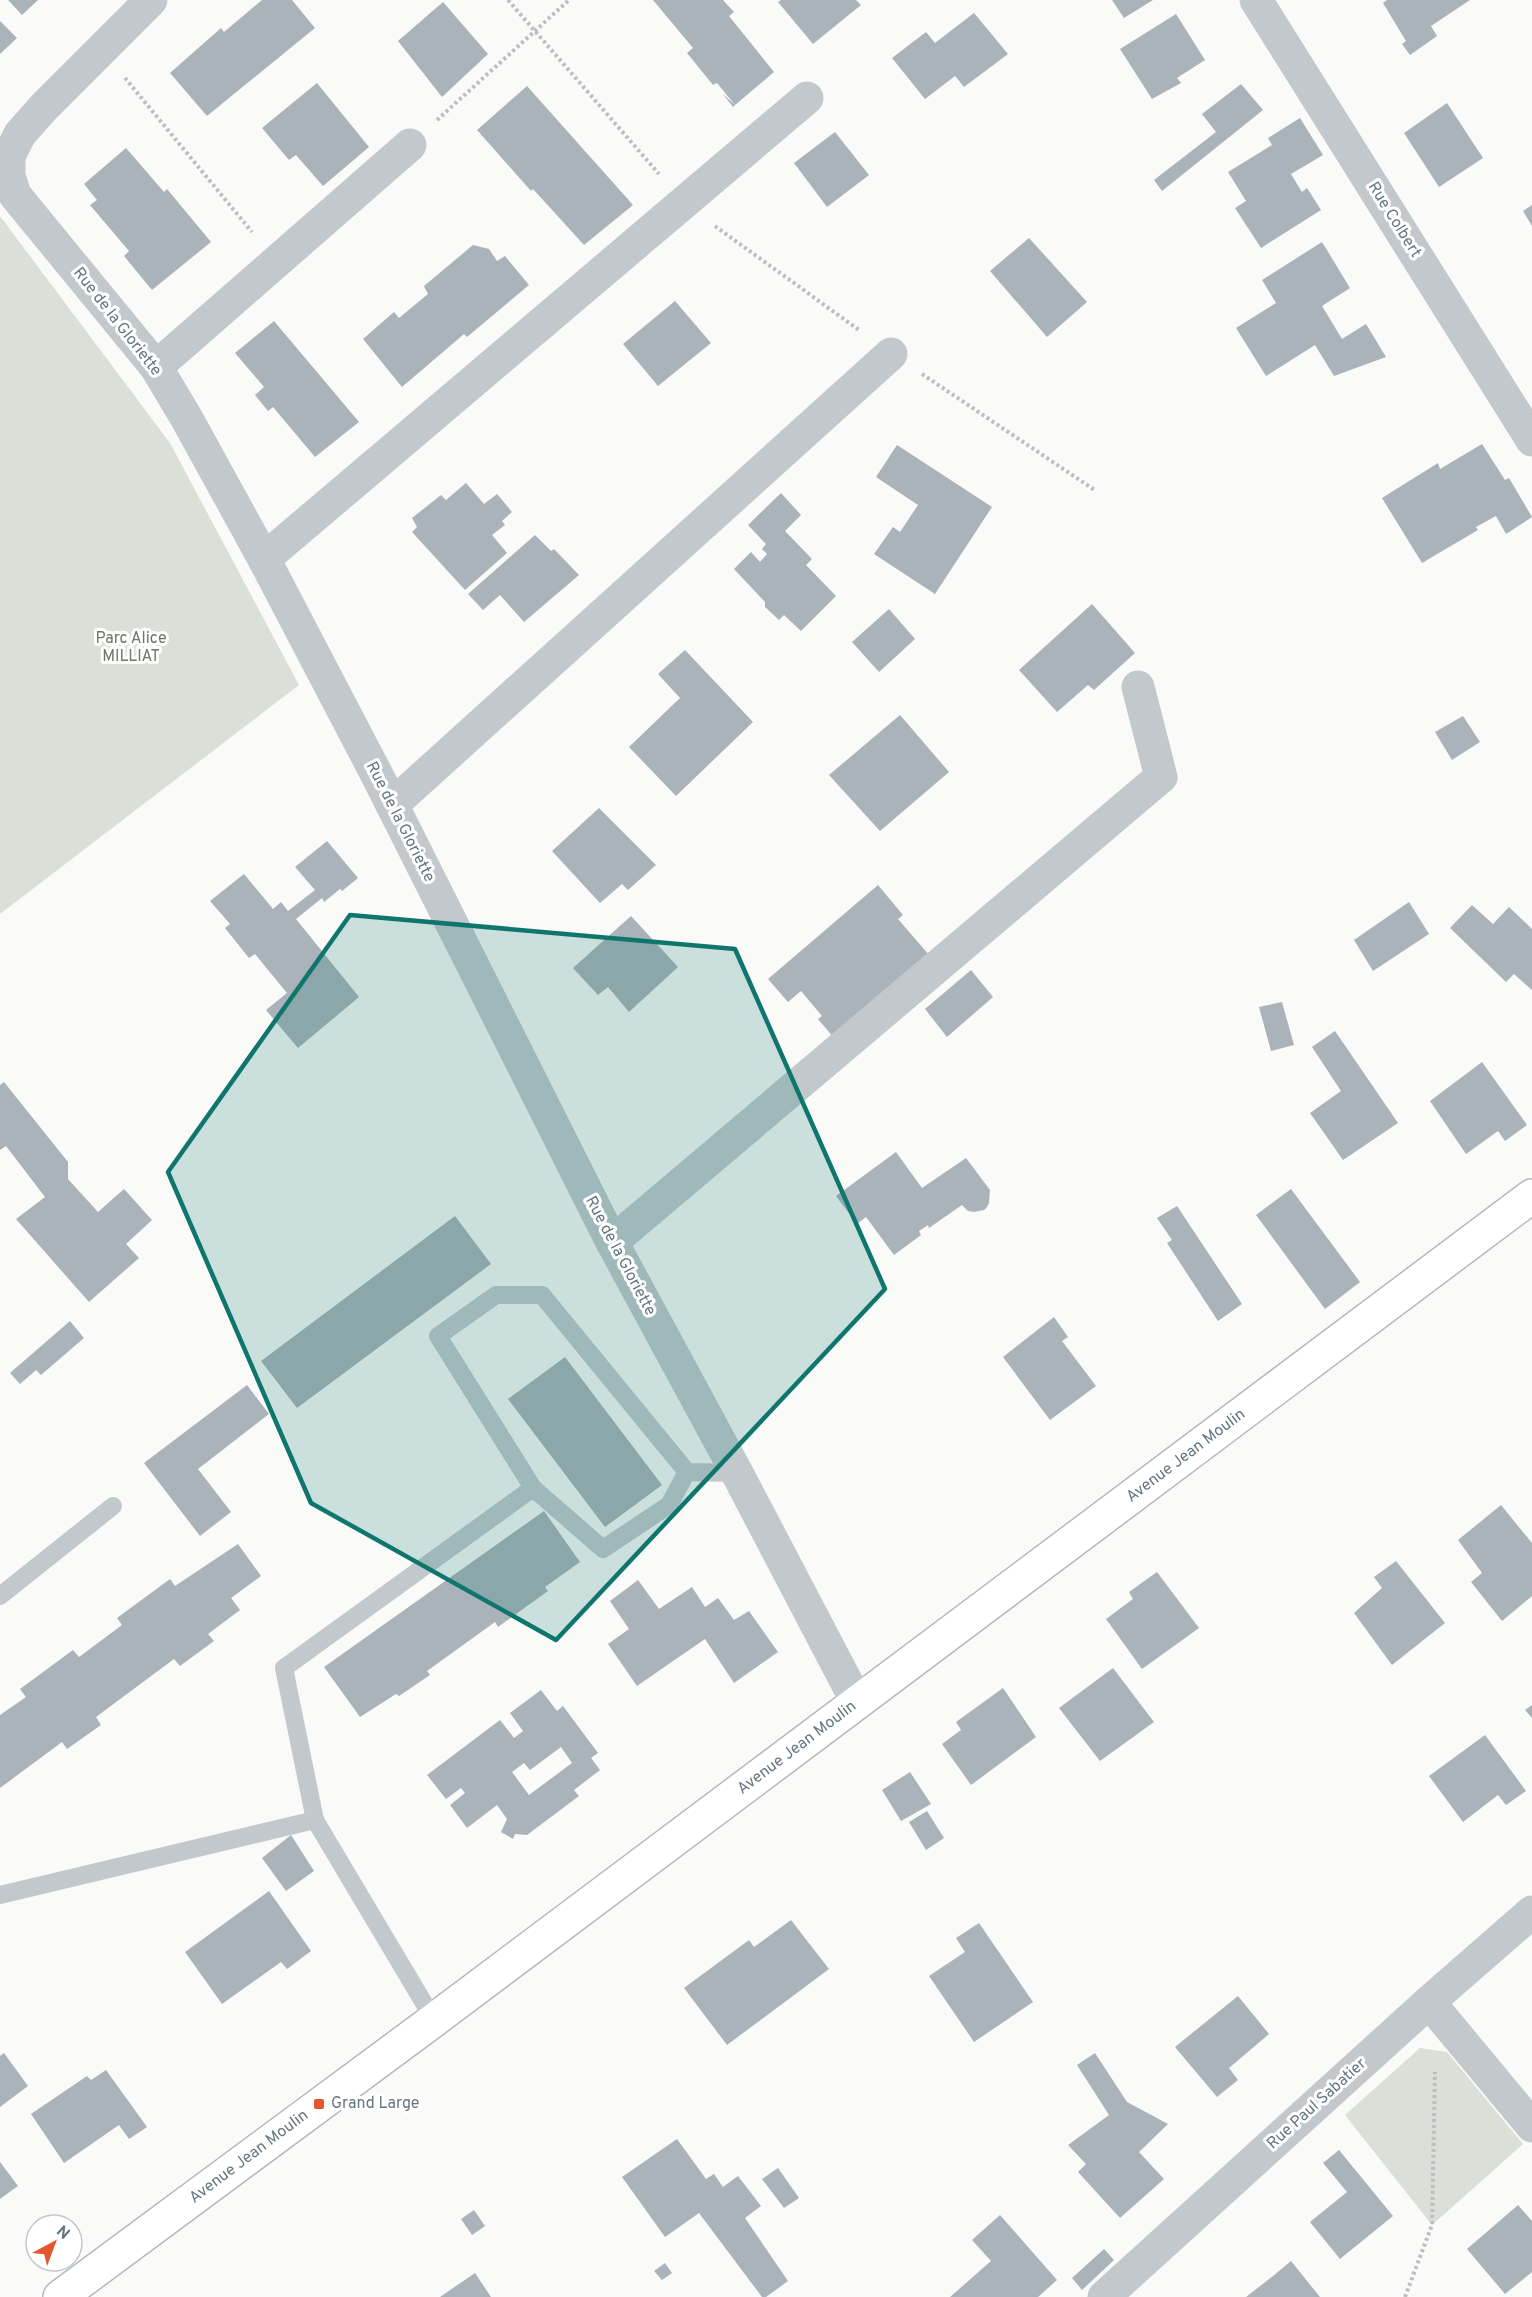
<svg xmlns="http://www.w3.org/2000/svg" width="1532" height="2297" font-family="Overpass,sans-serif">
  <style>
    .green { fill: #dadfd7 }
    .building { fill: #aab3b9; fill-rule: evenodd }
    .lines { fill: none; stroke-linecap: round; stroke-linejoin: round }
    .secondary-casing { stroke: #b3babf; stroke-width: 36 }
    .path { stroke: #bbbfc2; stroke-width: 4; stroke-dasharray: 3 3; stroke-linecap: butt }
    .service { stroke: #c3c8cc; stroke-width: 18 }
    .minor { stroke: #c3c8cc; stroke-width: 33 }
    .secondary { stroke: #fff; stroke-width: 33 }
    .marked { fill: #0f766e; fill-opacity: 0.2; stroke: #0f766e; stroke-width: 4.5; stroke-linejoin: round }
    .poi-dot { fill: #e4572e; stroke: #fff; stroke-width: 2 }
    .labels { text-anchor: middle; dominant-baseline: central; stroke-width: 6; stroke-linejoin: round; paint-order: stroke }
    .street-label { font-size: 16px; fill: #657683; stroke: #fff }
    .park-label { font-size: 16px; fill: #687a64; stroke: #fff }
    .poi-label { font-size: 16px; fill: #657683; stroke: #fff; text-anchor: start }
  </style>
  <rect width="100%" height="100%" fill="#fafaf8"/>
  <g class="green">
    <polygon points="0,216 170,443 299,685 0,914"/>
    <polygon points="1420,2048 1447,2052 1523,2144 1432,2225 1345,2115"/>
  </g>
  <g class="building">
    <polygon points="8,0 38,0 22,15"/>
    <polygon points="262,0 292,0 315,28 207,116 170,73 221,28 224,32"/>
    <polygon points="653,0 723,0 734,12 729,16 774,72 735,105 717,83 713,85 687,53 693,48"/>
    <polygon points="781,0 856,0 861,5 813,44 778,2"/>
    <polygon points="1112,0 1153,0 1124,18"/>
    <polygon points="1387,0 1470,0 1431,26 1437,36 1410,55 1402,44 1406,41 1383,3"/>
    <polygon points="443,2 488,54 442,97 398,41"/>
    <polygon points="974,13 1008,54 964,87 955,76 925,99 892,58 926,32 935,43"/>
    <polygon points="1176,14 1205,60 1177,78 1181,83 1152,99 1120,49"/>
    <polygon points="0,21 17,38 0,54"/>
    <polygon points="317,83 369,147 323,186 296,155 289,160 262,128"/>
    <polygon points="1241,84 1263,110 1162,191 1154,180 1216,132 1202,114"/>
    <polygon points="527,86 633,205 584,245 533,189 531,191 477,130"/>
    <polygon points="723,94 735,105 733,107"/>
    <polygon points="1447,103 1483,158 1439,187 1404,133"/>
    <polygon points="1300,118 1323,155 1291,174 1302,192 1307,188 1321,210 1261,248 1235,208 1246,201 1228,172 1272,145 1268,138"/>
    <polygon points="835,132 869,175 827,207 794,163"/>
    <polygon points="126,148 164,192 167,189 211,242 152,290 124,256 129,251 90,205 97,200 84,184"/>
    <polygon points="1532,205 1532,226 1523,211"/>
    <polygon points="1029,238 1087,302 1047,337 990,271"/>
    <polygon points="1322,242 1350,288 1322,306 1342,339 1366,324 1386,357 1334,376 1315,345 1266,376 1236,328 1276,303 1262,280"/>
    <polygon points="473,245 489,249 497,261 505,256 529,285 467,337 464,334 402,387 363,339 394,312 399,318 428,294 424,286"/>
    <polygon points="675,301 711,343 658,386 623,344"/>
    <polygon points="274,321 359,422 315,457 273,407 268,411 255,395 264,387 235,353"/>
    <polygon points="1482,444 1505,480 1509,478 1532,517 1506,534 1496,516 1476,527 1478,530 1422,563 1382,498 1438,463 1440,469"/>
    <polygon points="897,445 992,507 935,594 874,554 893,527 900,532 918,505 876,477"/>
    <polygon points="466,483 484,504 497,494 512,512 502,521 505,525 492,535 507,553 465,590 412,532 417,527 412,518 441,495 446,500"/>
    <polygon points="781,493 801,515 785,531 812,559 806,565 836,596 801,631 784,615 779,620 765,607 765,602 734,569 751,552 760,562 767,554 762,549 766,544 748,525"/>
    <polygon points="535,535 551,551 554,549 579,575 524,622 500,595 483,610 468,594"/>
    <polygon points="1092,604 1135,653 1094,690 1088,685 1057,712 1019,670"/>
    <polygon points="889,609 915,639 879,672 852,642"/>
    <polygon points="685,650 753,722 676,796 629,747 680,698 658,674"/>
    <polygon points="900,715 949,772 880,831 829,775"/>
    <polygon points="1463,716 1480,742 1452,760 1435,732"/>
    <polygon points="599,808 656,865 628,890 622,884 600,903 552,851"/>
    <polygon points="327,841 358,878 342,891 340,889 324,902 322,898 296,919 359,997 298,1048 266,1010 287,993 255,954 249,958 225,928 230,924 210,901 244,874 273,909 281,902 288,911 315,890 295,867"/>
    <polygon points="878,885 903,915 898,919 930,956 834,1038 818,1019 822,1016 801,991 788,1002 768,979"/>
    <polygon points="1409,902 1429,934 1373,971 1354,940"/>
    <polygon points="1472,905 1493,924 1509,907 1532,929 1532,990 1514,974 1506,982 1450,928"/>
    <polygon points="631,916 678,967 629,1012 608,987 598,995 573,968"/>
    <polygon points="971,970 993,997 947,1037 925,1009"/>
    <polygon points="1282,1002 1294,1045 1271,1051 1259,1007"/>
    <polygon points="1335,1031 1398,1123 1343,1160 1310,1113 1341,1091 1312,1047"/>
    <polygon points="1482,1062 1527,1125 1505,1141 1498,1131 1466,1154 1430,1101"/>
    <polygon points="4,1082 68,1162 68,1179 98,1212 124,1189 152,1220 126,1244 139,1258 89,1302 16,1219 45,1197 6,1146 0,1150 0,1085"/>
    <polygon points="896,1152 922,1188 966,1158 990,1190 989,1203 987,1207 984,1210 974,1212 968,1211 962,1205 929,1228 928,1225 919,1231 921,1235 894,1255 866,1217 857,1224 836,1196"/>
    <polygon points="1291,1189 1360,1282 1325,1309 1256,1215"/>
    <polygon points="1177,1206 1242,1304 1218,1321 1167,1243 1172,1240 1157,1218"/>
    <polygon points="455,1216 491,1264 297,1408 261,1361"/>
    <polygon points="1054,1317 1068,1337 1062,1341 1096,1386 1050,1420 1003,1357"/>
    <polygon points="70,1321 84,1338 41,1375 36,1370 20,1384 10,1373"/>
    <polygon points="565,1357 662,1485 605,1527 508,1399"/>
    <polygon points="247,1385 269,1414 198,1469 231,1512 200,1536 144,1463"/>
    <polygon points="1501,1505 1532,1543 1532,1596 1502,1621 1471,1582 1482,1573 1458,1540"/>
    <polygon points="544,1511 580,1562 545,1587 548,1591 498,1627 495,1622 427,1671 430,1675 399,1696 396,1694 360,1717 324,1667"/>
    <polygon points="238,1544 261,1576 231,1598 240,1610 208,1634 214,1641 180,1666 174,1659 96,1717 101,1725 67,1749 62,1742 0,1788 0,1715 26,1697 20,1689 73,1650 79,1657 122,1625 117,1618 170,1579 175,1586"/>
    <polygon points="1396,1561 1445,1623 1392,1665 1354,1613 1382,1588 1374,1577"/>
    <polygon points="1157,1572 1199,1628 1142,1669 1106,1619 1133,1599 1129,1592"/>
    <polygon points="638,1580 659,1609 692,1587 705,1607 718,1598 734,1620 749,1611 778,1652 734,1683 705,1639 637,1686 608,1644 629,1629 610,1601"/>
    <polygon points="1113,1668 1154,1722 1100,1761 1059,1708"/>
    <polygon points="1003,1688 1036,1737 971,1785 942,1744 961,1730 956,1722"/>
    <path d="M541,1690L557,1711L563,1706L598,1753L591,1758L600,1770L574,1790L579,1796L527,1835L515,1834L513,1839L501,1832L507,1819L497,1805L467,1828L450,1805L465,1793L461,1788L446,1799L427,1775L500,1720L514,1738L523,1731L510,1713ZM561,1747L572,1763L529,1795L512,1772L524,1763L530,1770Z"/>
    <polygon points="1532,1705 1532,1718 1525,1710"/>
    <polygon points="1485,1735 1526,1791 1506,1805 1498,1795 1463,1822 1429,1776"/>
    <polygon points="910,1772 931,1804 901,1821 882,1790"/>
    <polygon points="927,1811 944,1838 926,1850 909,1822"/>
    <polygon points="291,1835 314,1871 286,1891 262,1858"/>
    <polygon points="269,1891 311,1951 287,1969 281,1962 222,2004 185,1952"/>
    <polygon points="791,1920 829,1969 727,2045 684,1988 749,1940 754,1947"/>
    <polygon points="979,1923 1033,2002 974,2042 929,1976 965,1952 956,1938"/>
    <polygon points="1238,1996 1269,2034 1229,2068 1238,2080 1217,2097 1175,2047"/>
    <polygon points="4,2053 28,2086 0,2107 0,2056"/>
    <polygon points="1095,2053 1127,2102 1168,2124 1139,2152 1164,2179 1120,2218 1078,2172 1086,2164 1068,2145 1109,2115 1077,2065"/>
    <polygon points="106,2070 147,2127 129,2139 119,2125 64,2163 31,2114 87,2076 91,2080"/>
    <polygon points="677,2139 706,2179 714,2174 723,2187 738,2176 761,2206 745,2218 788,2281 766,2297 762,2297 699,2213 665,2237 622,2177"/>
    <polygon points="1339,2150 1393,2216 1340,2259 1310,2222 1347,2192 1323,2163"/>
    <polygon points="0,2162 18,2186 0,2199"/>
    <polygon points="778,2168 799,2198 784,2208 762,2179"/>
    <polygon points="1518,2205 1532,2221 1532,2272 1505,2294 1467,2249"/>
    <polygon points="474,2210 485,2226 472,2235 461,2219"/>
    <polygon points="1000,2215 1057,2280 1038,2297 950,2297 991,2261 972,2240"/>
    <polygon points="1104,2249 1114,2260 1082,2290 1072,2278"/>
    <polygon points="1291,2261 1320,2297 1246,2297 1273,2276"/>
    <polygon points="665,2263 672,2273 662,2280 654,2271"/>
    <polygon points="475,2273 491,2297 440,2297"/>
  </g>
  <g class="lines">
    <g class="secondary-casing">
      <polyline id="secondary" points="60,2297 434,2020 1532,1196"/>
    </g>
    <g class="path">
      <polyline points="508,0 659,174"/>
      <polyline points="125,78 252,232"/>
      <polyline points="437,120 569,0"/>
      <polyline points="715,226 859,330"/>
      <polyline points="922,374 1096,491"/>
      <polyline points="1405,2297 1432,2225 1435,2072"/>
    </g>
    <g class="service">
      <polyline points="687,1472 669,1505 603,1549 533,1488 438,1336 496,1295 542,1295 687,1472 737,1473"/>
      <polyline points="0,1596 113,1506"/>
      <polyline points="315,1820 284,1668 533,1488"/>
      <polyline points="0,1895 315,1820 434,2020"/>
    </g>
    <g class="minor">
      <polyline points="151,0 44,107 20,134 9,156 9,176 15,195 156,367 187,419 264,559 378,777 612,1242 737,1473 857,1702"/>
      <polyline points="1256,0 1532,440"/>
      <polyline points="156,367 410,145"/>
      <polyline points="264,559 807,98"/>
      <polyline points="392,805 891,354"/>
      <polyline points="612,1242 1161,777 1138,687"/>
      <polyline points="1429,2002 1532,2126"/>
      <polyline points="1104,2297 1429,2002 1532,1912"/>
    </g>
    <use href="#secondary" class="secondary"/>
  </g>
  <path class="marked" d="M350,915L735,949L885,1289L556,1640L311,1503L168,1172Z"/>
  <rect class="poi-dot" x="313" y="2098" width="12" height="12" rx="3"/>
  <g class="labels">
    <g class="street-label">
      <text transform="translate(1394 220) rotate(58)">Rue Colbert</text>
      <text transform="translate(117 322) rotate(52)">Rue de la Gloriette</text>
      <text transform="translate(400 822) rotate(63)">Rue de la Gloriette</text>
      <text transform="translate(620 1256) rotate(62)">Rue de la Gloriette</text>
      <text transform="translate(1186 1456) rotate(-37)">Avenue Jean Moulin</text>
      <text transform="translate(797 1748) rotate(-37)">Avenue Jean Moulin</text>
      <text transform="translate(1317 2104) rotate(-42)">Rue Paul Sabatier</text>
      <text transform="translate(249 2157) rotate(-37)">Avenue Jean Moulin</text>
    </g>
    <g class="park-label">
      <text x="131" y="639">Parc Alice<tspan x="131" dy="18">MILLIAT</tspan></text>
    </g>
    <g class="poi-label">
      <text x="331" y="2104">Grand Large</text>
    </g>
  </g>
  <g transform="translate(54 2243) rotate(41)"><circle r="28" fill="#ffffff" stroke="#c1c8cd" stroke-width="1.5"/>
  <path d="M0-4.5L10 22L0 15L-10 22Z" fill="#e4572e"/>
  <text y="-9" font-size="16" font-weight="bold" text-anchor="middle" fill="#657683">N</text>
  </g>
</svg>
